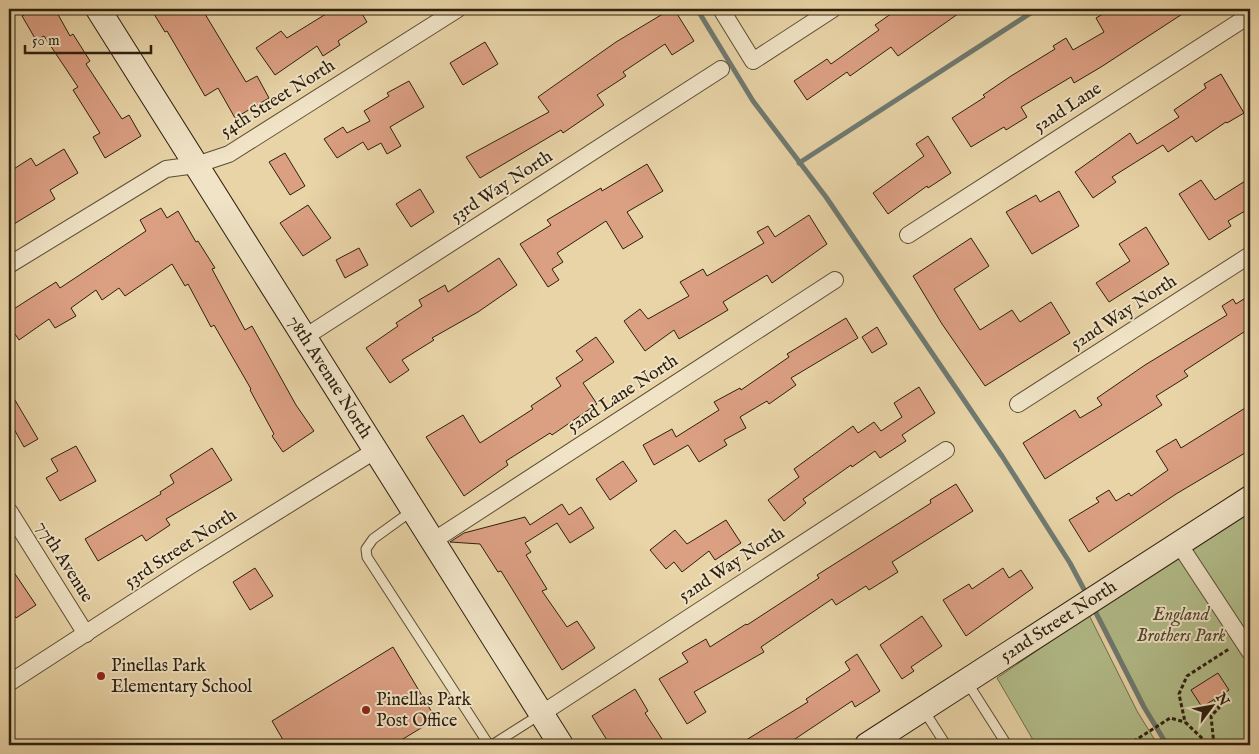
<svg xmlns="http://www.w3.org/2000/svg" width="1259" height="754" font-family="'IM FELL English',serif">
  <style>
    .green { fill: #b2bd8a; stroke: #706e4c }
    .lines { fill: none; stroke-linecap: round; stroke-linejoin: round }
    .stream { stroke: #6f7a71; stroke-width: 5 }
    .building { fill: #db9f82; stroke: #2d200f }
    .lane-casing { stroke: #5c4d35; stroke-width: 11 }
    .street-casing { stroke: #5c4d35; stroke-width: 18 }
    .secondary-casing { stroke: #2d200f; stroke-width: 26 }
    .path { stroke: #2d200f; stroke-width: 3; stroke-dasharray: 4 2.5; stroke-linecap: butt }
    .lane { stroke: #f0e3c6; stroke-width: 9 }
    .street { stroke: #f0e3c6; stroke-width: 16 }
    .secondary { stroke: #f0e3c6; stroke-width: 24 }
    .poi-dot { fill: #8f2418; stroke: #f0e3c6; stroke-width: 2 }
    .labels { text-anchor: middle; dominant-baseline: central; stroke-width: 4; stroke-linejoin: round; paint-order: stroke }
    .street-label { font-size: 18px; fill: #2d200f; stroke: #f0e3c6 }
    .park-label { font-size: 18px; font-style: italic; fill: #4e472e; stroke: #f0e3c6 }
    .poi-label { font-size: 18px; fill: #2d200f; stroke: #f0e3c6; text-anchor: start }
  </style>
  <rect width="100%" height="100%" fill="#e8d4a7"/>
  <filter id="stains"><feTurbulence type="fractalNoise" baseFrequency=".004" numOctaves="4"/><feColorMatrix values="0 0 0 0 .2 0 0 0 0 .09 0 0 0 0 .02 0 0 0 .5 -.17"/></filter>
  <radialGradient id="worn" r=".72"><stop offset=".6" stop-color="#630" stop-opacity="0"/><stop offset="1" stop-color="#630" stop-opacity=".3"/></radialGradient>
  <g class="green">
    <polygon points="1250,498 1250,745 1168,745 1144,707 1091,600"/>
    <polygon points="1089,615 1137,711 1158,745 1036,745 997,678"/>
  </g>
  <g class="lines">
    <g class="stream">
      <polyline points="697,9 753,101 826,197 1002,456 1070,563 1087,595"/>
      <polyline points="799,163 1037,9"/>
      <polyline points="1093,607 1144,707 1167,745"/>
    </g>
  </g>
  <g class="building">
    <polygon points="35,9 55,9 70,36 73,34 90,61 86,64 122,119 129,115 141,136 105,158 93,137 100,133 73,90 78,87 44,36 36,40 22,16"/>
    <polygon points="151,9 202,9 246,82 257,76 269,98 235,118 218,88 205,96 167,31 165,32"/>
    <polygon points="334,9 359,9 367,22 338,41 340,45 323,56 317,46 275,75 256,48 281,31 287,38"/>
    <polygon points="671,9 674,9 694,41 672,55 665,44 623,72 626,76 597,95 604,105 563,133 561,130 480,178 466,157 549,112 538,97 616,42"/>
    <polygon points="898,9 965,9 898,56 891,47 850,76 847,72 807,100 794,81 827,59 831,64 879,30 875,25"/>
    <polygon points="1111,9 1190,9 1101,67 1074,83 1071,77 1021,107 1027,117 1006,130 1004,127 971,147 952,118 985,97 983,95 1011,76 1055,49 1053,46 1066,38 1073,50 1104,32 1096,18"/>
    <polygon points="485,42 498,64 463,85 450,63"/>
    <polygon points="1221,74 1244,113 1227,123 1226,122 1196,142 1192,136 1168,152 1163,145 1112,177 1116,182 1093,198 1075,172 1130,133 1137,144 1179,117 1174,110 1206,88 1204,84"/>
    <polygon points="409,81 424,107 390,127 401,146 387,154 381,143 368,150 363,142 337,158 324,139 343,127 347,133 370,121 364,111 389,96 387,93"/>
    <polygon points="928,136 951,173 928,188 927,186 888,214 873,193 924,156 916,144"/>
    <polygon points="64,149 78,173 50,190 55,199 9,227 9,172 31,158 36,166"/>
    <polygon points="285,153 305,186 290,195 269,162"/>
    <polygon points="647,164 663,191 627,212 643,237 623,249 606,221 557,253 563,262 552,269 559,280 548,287 520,244 551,225 547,220 601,188 602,191"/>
    <polygon points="1250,178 1250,208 1228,221 1231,226 1209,240 1179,194 1201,180 1215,200"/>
    <polygon points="420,189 434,212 411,227 396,204"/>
    <polygon points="1059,191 1079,226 1032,254 1006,212 1036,195 1040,202"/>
    <polygon points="308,205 331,238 303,256 280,223"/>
    <polygon points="161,208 167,218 178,211 196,242 198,241 215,268 212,269 245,330 252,326 296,405 314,431 283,452 272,436 274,434 250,390 251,389 214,325 211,327 188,284 185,286 172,264 125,296 119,288 102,300 96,290 71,308 76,316 55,328 49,319 19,340 9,325 9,312 56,282 60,288 146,231 140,220"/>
    <polygon points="809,215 827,244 772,283 767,275 723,302 728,310 679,339 674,330 645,351 624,321 640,309 648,319 689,296 680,282 703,269 707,276 764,243 757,232 768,226 775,237"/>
    <polygon points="1146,227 1169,264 1109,302 1096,283 1130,261 1119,244"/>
    <polygon points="971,238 989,266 954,289 980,330 1012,310 1020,322 1051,302 1070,333 985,386 942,324 913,276"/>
    <polygon points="359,248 368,265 345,278 336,260"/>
    <polygon points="499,258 517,285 478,312 432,338 434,340 402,360 409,370 390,383 366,348 398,326 396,323 422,306 419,300 445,285 448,292"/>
    <polygon points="1250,295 1250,328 1184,371 1188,376 1156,396 1162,405 1045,479 1023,443 1075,410 1080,418 1102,405 1097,398 1145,365 1227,315 1222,306 1233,299 1236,304"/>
    <polygon points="846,318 858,338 791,378 796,385 769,404 767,401 740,417 746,428 724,440 727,445 699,462 688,445 654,465 643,445 672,429 676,437 719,410 714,402 740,388 741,390 789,357 787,354"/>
    <polygon points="877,327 887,344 872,353 862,337"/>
    <polygon points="596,337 614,362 583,383 597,404 552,435 550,433 506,461 508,465 464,496 426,437 463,415 480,443 533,409 531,406 561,386 556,378 583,360 576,351"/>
    <polygon points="919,387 935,413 902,435 906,441 880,458 875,451 852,467 851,465 803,499 806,503 784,521 768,500 799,477 794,469 853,426 858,433 874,422 881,431 902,417 894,403"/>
    <polygon points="9,390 38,439 24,447 9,420"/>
    <polygon points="1250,405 1250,450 1176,494 1089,552 1069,520 1099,502 1096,498 1109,490 1116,501 1129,493 1131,496 1168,470 1156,451 1176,439 1181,448"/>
    <polygon points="76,446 96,481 60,501 46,478 58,471 51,459"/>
    <polygon points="212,448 232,480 166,519 170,525 146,541 142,535 98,561 85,539 161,494 160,492 174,483 170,475"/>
    <polygon points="623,461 637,481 610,500 596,479"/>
    <polygon points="956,484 973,511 892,562 898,572 869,590 866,586 836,605 832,599 761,647 764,652 694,692 706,712 687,724 659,679 688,662 682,653 706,639 710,647 746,624 747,625 819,578 817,575 931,503 930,500"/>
    <polygon points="562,504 569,515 581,507 594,528 570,543 557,523 525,543 531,552 526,555 547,589 542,591 567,627 577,621 595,648 562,670 501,571 498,572 480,544 450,542 464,533 525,517 530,525"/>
    <polygon points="726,520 741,543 715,560 709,551 682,572 674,562 666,569 650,550 675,530 687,544"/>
    <polygon points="9,565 36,605 16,618 9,607"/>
    <polygon points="255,568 273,596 250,610 233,582"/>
    <polygon points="1003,568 1009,578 1021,570 1033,588 966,636 943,600 969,584 972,589"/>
    <polygon points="922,616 942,646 911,667 914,671 902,679 880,645"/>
    <polygon points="393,647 436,719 393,745 286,745 272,721"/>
    <polygon points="857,654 880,691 855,707 852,701 786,745 738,745 808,702 806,699 850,670 845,662"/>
    <polygon points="1218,673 1229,690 1202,707 1191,690"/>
    <polygon points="635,689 648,711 645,713 666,745 610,745 592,716"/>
  </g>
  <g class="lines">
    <g class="lane-casing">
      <g id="lane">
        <polyline points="413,510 373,539 366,549 367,557 489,745"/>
        <polyline points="967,682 1007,745"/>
        <polyline points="923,709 946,745"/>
        <polyline points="492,745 541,714"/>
      </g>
    </g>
    <g class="street-casing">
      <g id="street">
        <polyline points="721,9 753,61 833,9"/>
        <polyline points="908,235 1250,15"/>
        <polyline points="9,265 166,169 196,165 229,154 458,9"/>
        <polyline points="305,337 721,69"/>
        <polyline points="1018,404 1250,255"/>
        <polyline points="9,511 86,634"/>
        <polyline points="433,541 835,280"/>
        <polyline points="1179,544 1250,652"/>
        <polyline points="9,683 188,567 376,450"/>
        <polyline points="541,714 946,450"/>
      </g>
    </g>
    <g class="secondary-casing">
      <g id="secondary">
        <path id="s1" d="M98,9L561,745"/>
        <path id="s2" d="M867,745L1250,498"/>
      </g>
    </g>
    <g class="path">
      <polyline points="1128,745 1170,718 1185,722"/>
      <polyline points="1213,745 1207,743 1185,722 1179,694 1187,676 1229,649"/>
      <polyline points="1214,745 1211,716 1219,708 1215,699"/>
    </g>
    <use href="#lane" class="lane"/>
    <use href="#street" class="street"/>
    <use href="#secondary" class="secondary"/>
  </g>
  <g class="poi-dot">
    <circle cx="101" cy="676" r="5"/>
    <circle cx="366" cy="710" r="5"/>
  </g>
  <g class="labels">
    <g class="street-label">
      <text transform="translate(278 99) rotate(-32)">54th Street North</text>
      <text transform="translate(1068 108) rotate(-33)">52nd Lane</text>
      <text transform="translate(502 187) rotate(-33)">53rd Way North</text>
      <text transform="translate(1124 313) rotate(-33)">52nd Way North</text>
      <text stroke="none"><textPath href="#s1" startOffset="435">78th Avenue North</textPath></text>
      <text transform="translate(623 394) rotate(-33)">52nd Lane North</text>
      <text transform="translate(181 549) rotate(-33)">53rd Street North</text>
      <text transform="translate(64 562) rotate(58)">77th Avenue</text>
      <text transform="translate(732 565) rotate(-33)">52nd Way North</text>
      <text stroke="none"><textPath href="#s2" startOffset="228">52nd Street North</textPath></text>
    </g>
    <g class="park-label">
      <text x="1181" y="615">England<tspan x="1181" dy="21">Brothers Park</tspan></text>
    </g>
    <g class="poi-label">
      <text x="111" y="666">Pinellas Park<tspan x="111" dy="21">Elementary School</tspan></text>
      <text x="376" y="700">Pinellas Park<tspan x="376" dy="21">Post Office</tspan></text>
    </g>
  </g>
  <rect width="1259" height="754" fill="none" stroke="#e8d4a7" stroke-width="30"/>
  <rect x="10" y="10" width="1239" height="734" fill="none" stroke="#2d200f" stroke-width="2.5"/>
  <rect x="15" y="15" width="1229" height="724" fill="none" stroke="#2d200f"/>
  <g transform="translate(1212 706) rotate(58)" stroke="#f0e3c6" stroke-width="4" paint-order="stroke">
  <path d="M0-4L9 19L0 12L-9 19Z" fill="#2d200f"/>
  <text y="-8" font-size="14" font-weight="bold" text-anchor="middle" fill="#2d200f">N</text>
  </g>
  <path d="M25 45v8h126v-8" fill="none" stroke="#2d200f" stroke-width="2.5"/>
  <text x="32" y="45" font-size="15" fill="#2d200f" stroke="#f0e3c6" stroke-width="4" paint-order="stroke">50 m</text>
  <rect width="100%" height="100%" filter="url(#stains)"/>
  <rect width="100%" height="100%" fill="url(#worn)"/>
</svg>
